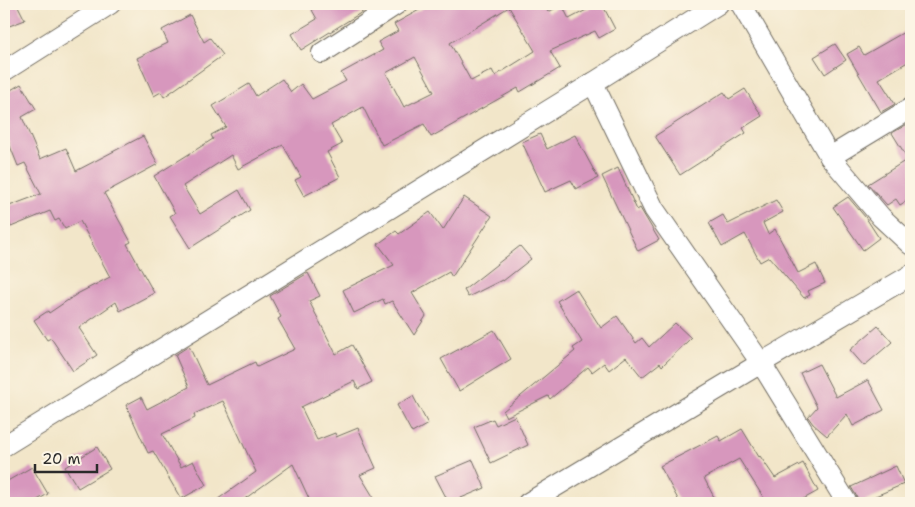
<svg xmlns="http://www.w3.org/2000/svg" width="915" height="507" font-family="'Shantell Sans',sans-serif">
  <style>
    .building { fill: #d797bd; fill-rule: evenodd }
    .lines { fill: none; stroke-linecap: round; stroke-linejoin: round }
    .minor-casing { stroke: #716c62; stroke-width: 22 }
    .minor { stroke: #fff; stroke-width: 20 }
  </style>
  <rect width="100%" height="100%" fill="#fcf5e5"/>
  <filter id="ink" filterUnits="userSpaceOnUse"><feTurbulence type="fractalNoise" baseFrequency=".02" numOctaves="2"/><feDisplacementMap in="SourceGraphic" scale="10" xChannelSelector="R" yChannelSelector="G"/><feConvolveMatrix kernelMatrix="1 2 1 2 8 2 1 2 1" color-interpolation-filters="sRGB"/></filter>
  <filter id="wash" filterUnits="userSpaceOnUse"><feTurbulence type="fractalNoise" baseFrequency=".0096" numOctaves="4" result="noise"/><feDisplacementMap in="SourceGraphic" scale="20" xChannelSelector="R" yChannelSelector="G"/><feGaussianBlur stdDeviation="1.12" result="paint"/><feColorMatrix in="noise" values="0 0 0 0 0 0 0 0 0 0 0 0 0 0 0 0 0 1.4 0 .05"/><feComposite in="paint" operator="in"/></filter>
  <g filter="url(#wash)">
    <rect width="100%" height="100%" fill="#f2e6c9"/>
    <g id="blocks">
      <g class="building">
        <polygon points="4,4 17,4 25,20 4,28"/>
        <polygon points="321,4 375,4 301,50 292,34 317,19 312,10"/>
        <path d="M430,4H542L548,12L562,5L569,19L598,4H602L615,29L599,38L595,31L550,51L560,68L520,92L518,88L431,137L424,124L382,145L363,107L331,125L342,144L327,152L340,177L304,196L295,180L301,177L283,145L238,169L231,155L183,186L200,214L239,190L250,210L190,248L170,216L175,213L154,176L213,139L211,135L226,127L213,106L249,84L256,96L282,79L291,92L301,84L312,99L346,81L341,73L383,50L378,42L398,31L394,24ZM509,7L535,51L495,76L492,70L471,81L450,43ZM415,57L434,92L404,107L386,73Z"/>
        <polygon points="190,15 204,42 210,38 223,55 164,97 161,92 154,96 137,58 168,43 162,30"/>
        <polygon points="906,31 911,40 911,60 879,79 895,104 881,112 847,54 859,47 864,55"/>
        <polygon points="835,44 846,60 825,74 814,57"/>
        <polygon points="21,84 36,109 22,117 40,159 66,148 76,171 143,136 158,164 104,193 131,242 127,244 154,293 120,311 116,302 79,328 97,355 73,371 51,338 47,340 34,320 48,311 49,313 77,294 110,277 80,221 65,229 59,219 55,221 50,211 11,227 4,208 41,194 25,163 18,166 4,131 4,94"/>
        <polygon points="745,89 762,116 743,128 746,133 680,175 655,136 724,92 729,99"/>
        <polygon points="911,122 911,198 900,205 896,199 887,205 868,184 908,159 892,133"/>
        <polygon points="540,134 547,149 575,135 598,178 576,189 571,180 545,192 522,142"/>
        <polygon points="618,168 637,210 640,208 659,240 638,251 602,176"/>
        <polygon points="464,197 492,216 452,277 449,272 412,293 426,316 414,335 392,301 385,304 383,299 354,313 343,290 394,265 378,244 396,231 399,234 430,212 443,230"/>
        <polygon points="848,197 866,218 879,238 863,250 833,207"/>
        <polygon points="776,200 783,212 763,223 768,234 775,229 798,273 816,264 825,283 808,291 810,295 804,298 769,257 760,262 745,234 722,247 709,223 723,215 728,224"/>
        <polygon points="520,246 531,259 503,281 502,280 468,297 464,290"/>
        <polygon points="308,273 320,296 309,301 336,354 352,345 372,382 358,389 354,381 301,407 317,440 335,433 336,437 358,428 376,468 360,475 377,503 311,503 293,464 239,503 215,503 214,502 256,472 223,401 194,414 195,418 162,434 181,467 193,461 206,485 181,499 153,451 148,453 126,405 141,397 147,409 189,387 175,355 189,346 207,385 255,362 257,367 295,349 278,319 281,317 270,296"/>
        <polygon points="576,289 601,328 617,316 636,343 642,338 649,347 675,323 691,338 662,366 660,363 642,377 626,357 609,370 604,363 592,372 588,367 550,399 548,396 506,417 503,411 575,351 573,348 582,342 557,301"/>
        <polygon points="878,326 892,342 864,366 850,350"/>
        <polygon points="494,330 511,359 459,391 441,359"/>
        <polygon points="819,364 836,397 868,380 884,410 853,426 847,414 827,436 813,424 808,417 817,407 800,373"/>
        <polygon points="413,396 428,424 412,433 397,405"/>
        <polygon points="515,416 528,445 491,463 474,427 493,419 496,425"/>
        <polygon points="742,429 759,457 760,456 775,478 803,463 818,491 796,503 767,503 739,459 704,478 717,503 680,503 660,466 718,436 721,441"/>
        <polygon points="97,447 110,469 78,488 65,467"/>
        <polygon points="473,460 485,488 449,503 435,476"/>
        <polygon points="896,466 904,484 859,503 857,497 851,487"/>
        <polygon points="32,467 48,494 32,503 4,503 4,483"/>
      </g>
    </g>
  </g>
  <g filter="url(#ink)">
    <use href="#blocks" fill-opacity="0" stroke="#716c62" stroke-width="1"/>
    <g class="lines">
      <g class="minor-casing">
        <g id="minor">
          <polyline points="741,4 830,157 881,217 911,245"/>
          <polyline points="322,53 397,4"/>
          <polyline points="4,71 110,4"/>
          <polyline points="593,83 654,209 761,363 847,503"/>
          <polyline points="830,157 911,108"/>
          <polyline points="4,446 593,83 718,4"/>
          <polyline points="528,503 761,363 911,275"/>
        </g>
      </g>
      <use href="#minor" class="minor"/>
    </g>
  </g>
  <rect width="915" height="507" fill="none" stroke="#fcf5e5" stroke-width="20"/>
  <path d="M35 464v8h62v-8" fill="none" stroke="#2b2b2b" stroke-width="2.5"/>
  <text x="42" y="464" font-size="15" fill="#2b2b2b" stroke="#fcf5e5" stroke-width="4" paint-order="stroke">20 m</text>
</svg>
